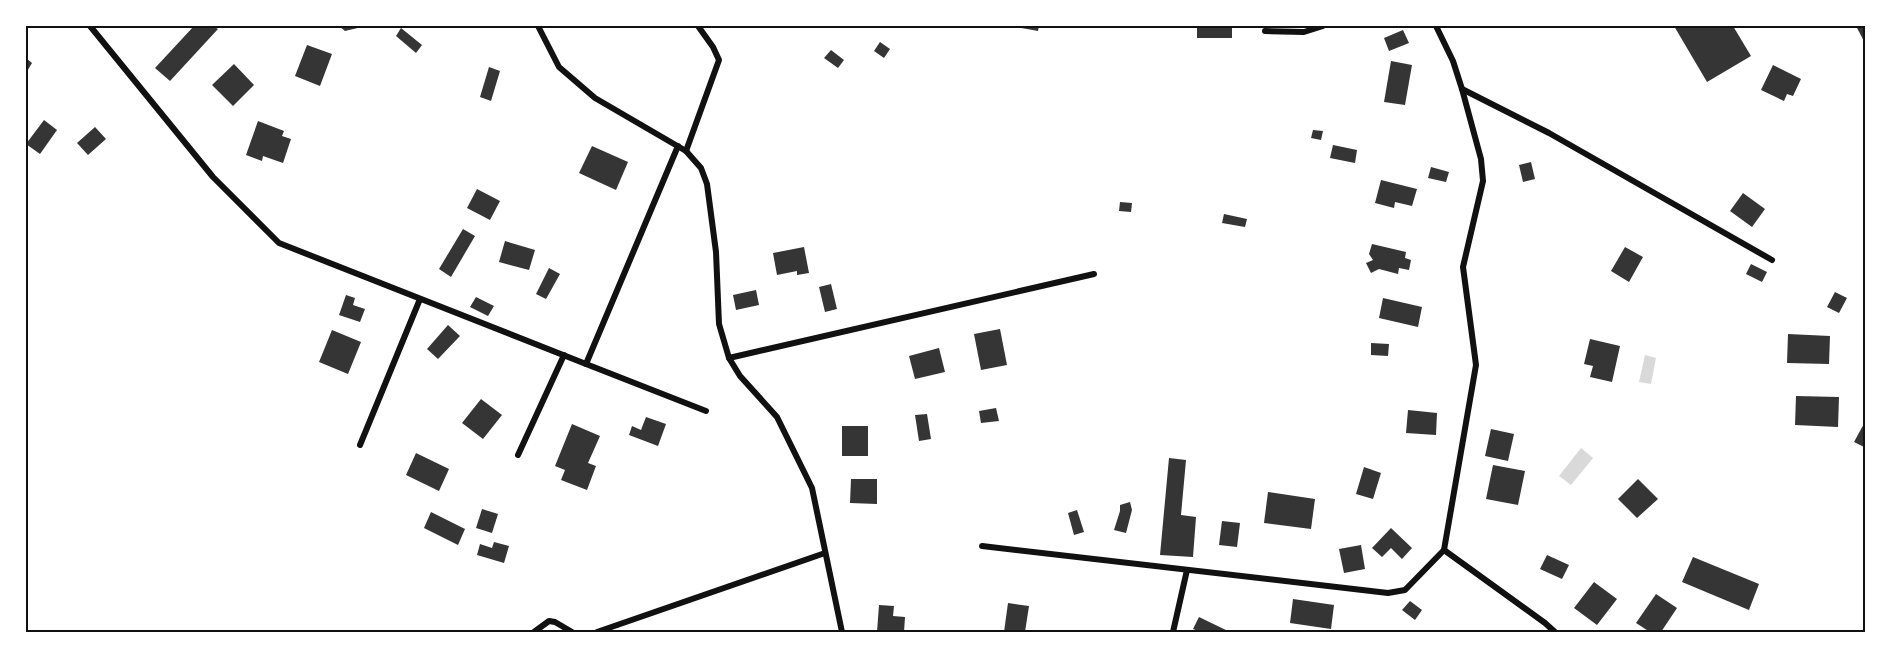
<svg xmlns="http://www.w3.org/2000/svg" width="1891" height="658" font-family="Poppins,sans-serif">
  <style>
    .water { fill: #d9d9d9 }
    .building { fill: #353535 }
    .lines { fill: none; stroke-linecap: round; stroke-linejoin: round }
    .minor { stroke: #111; stroke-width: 6 }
    .neatline { fill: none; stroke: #111; stroke-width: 2 }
  </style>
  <rect width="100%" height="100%" fill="#fff"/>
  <g class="water">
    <polygon points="1645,355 1656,358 1651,384 1639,382"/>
    <polygon points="1581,448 1593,458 1571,485 1559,476"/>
  </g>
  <g class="building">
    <polygon points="194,26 213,26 218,29 170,81 155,68"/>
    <polygon points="339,26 361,26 362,27 345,31"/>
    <polygon points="1010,26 1039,26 1038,31"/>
    <polygon points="1232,26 1232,38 1197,38 1197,27"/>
    <polygon points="1674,26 1733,26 1751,56 1707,82"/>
    <polygon points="1856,26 1866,26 1866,45"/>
    <polygon points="401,28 422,45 416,53 396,36"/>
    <polygon points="1403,30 1409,43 1389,51 1384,38"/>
    <polygon points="880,42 890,49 884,58 874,51"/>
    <polygon points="307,45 332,54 320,86 295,76"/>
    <polygon points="831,50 844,60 838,68 824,58"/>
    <polygon points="26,58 32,63 26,73"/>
    <polygon points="1391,61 1412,65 1405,105 1384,102"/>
    <polygon points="234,64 254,85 233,106 212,85"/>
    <polygon points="1773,65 1801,79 1793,96 1787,94 1784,101 1761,90"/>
    <polygon points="489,67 500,71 491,101 480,97"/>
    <polygon points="44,120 57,130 40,154 26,144"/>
    <polygon points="258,121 284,131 282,136 291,139 283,163 263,156 262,161 246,155"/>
    <polygon points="95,127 106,139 88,155 77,143"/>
    <polygon points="1313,130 1323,131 1321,140 1311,138"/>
    <polygon points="1333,145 1357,150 1355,163 1330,158"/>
    <polygon points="592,146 628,162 616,190 579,173"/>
    <polygon points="1531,162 1535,179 1523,182 1519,165"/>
    <polygon points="1431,167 1449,172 1446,182 1428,178"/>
    <polygon points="1381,180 1417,189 1412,206 1395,202 1394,208 1375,203"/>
    <polygon points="477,189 500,201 490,220 467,208"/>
    <polygon points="1743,193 1765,209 1752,227 1730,211"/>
    <polygon points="1120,202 1132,203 1131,212 1119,211"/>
    <polygon points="1224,214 1247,219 1245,227 1222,223"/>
    <polygon points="463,229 475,236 451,277 439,269"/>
    <polygon points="505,241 535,250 529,270 499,262"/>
    <polygon points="1372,244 1406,252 1405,258 1411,260 1409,270 1399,268 1398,274 1379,269 1371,273 1366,263 1373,260 1369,254"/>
    <polygon points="804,247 809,273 797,275 797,271 777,275 773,253"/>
    <polygon points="1625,247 1643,257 1629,282 1611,271"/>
    <polygon points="1751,264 1767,272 1762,282 1746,274"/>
    <polygon points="549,268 560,274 546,299 536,294"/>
    <polygon points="831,284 837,309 825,312 819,287"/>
    <polygon points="756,290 759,305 736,310 733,295"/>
    <polygon points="1835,292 1847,298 1839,313 1827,307"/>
    <polygon points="346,295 355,298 353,305 365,309 360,322 339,315"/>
    <polygon points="476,297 494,306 488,316 470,307"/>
    <polygon points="1383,298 1422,307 1418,327 1379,318"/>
    <polygon points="448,325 460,336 438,359 427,349"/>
    <polygon points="1000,329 1007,365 981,370 974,334"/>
    <polygon points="332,330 361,342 348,374 319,362"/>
    <polygon points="1788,334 1830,336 1829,364 1787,363"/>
    <polygon points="1590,339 1620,346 1612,382 1590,377 1593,366 1584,364"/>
    <polygon points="1371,343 1389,344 1388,356 1371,355"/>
    <polygon points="939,348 945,372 915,379 909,356"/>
    <polygon points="1796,396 1839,397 1838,427 1795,425"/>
    <polygon points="481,399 502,415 483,439 462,423"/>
    <polygon points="996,408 999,421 981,423 979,411"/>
    <polygon points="1408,410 1437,413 1436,435 1406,433"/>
    <polygon points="927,414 931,439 919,441 915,415"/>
    <polygon points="646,417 666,424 658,446 629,435 632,426 641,430"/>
    <polygon points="1866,420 1866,448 1854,442"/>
    <polygon points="572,424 600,436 588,463 596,466 587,490 561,480 565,470 555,466"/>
    <rect x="842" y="426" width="26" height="30"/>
    <polygon points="1491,429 1514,434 1508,461 1485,456"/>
    <polygon points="416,453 449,469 439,491 406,475"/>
    <polygon points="1169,458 1186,460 1181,515 1196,517 1193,557 1160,555"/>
    <polygon points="1493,465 1525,471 1518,505 1486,499"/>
    <polygon points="1364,467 1381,473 1373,499 1356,494"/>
    <polygon points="851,479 877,479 877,504 850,503"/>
    <polygon points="1638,479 1658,499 1637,518 1618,499"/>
    <polygon points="1268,492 1315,499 1311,529 1264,523"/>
    <polygon points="1130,502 1132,510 1126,533 1114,530 1120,511 1120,505"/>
    <polygon points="482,509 498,514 492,533 476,528"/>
    <polygon points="1077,510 1084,532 1074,535 1068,513"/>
    <polygon points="431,512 465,529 458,545 424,528"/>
    <polygon points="1222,521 1240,523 1237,547 1219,545"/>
    <polygon points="1391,528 1412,548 1402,559 1391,548 1382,557 1372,548"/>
    <polygon points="494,542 509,546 504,563 477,555 480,544 492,548"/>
    <polygon points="1361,545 1365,569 1344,573 1339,549"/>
    <polygon points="1547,555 1569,565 1562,579 1540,569"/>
    <polygon points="1693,557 1759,584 1749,610 1682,582"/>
    <polygon points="1594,582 1617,599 1597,625 1574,608"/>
    <polygon points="1656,594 1677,608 1661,632 1650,632 1636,623"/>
    <polygon points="1293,599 1334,605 1331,629 1290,623"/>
    <polygon points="1410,601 1422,610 1415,620 1402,610"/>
    <polygon points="1008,603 1029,606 1025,632 1004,632"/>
    <polygon points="879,605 894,606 893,616 905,617 904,632 877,632"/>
    <polygon points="1199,617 1230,632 1201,632 1193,629"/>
  </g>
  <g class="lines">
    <g class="minor">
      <polyline points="90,26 213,177 279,243 586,364 678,146"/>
      <polyline points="538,26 559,67 595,98 686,151 701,168 707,184 716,252 719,324 729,358 740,376 777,417 812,488 842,632"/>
      <polyline points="1265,31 1304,32 1323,26"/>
      <polyline points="1462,89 1549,133 1772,260"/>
      <polyline points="686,151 719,60 713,47 698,26"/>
      <polyline points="729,358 1094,274"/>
      <polyline points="586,364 706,411"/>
      <polyline points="360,445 420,299"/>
      <polyline points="518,455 564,355"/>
      <polyline points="982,546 1388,593 1405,590 1444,550 1476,365 1463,267 1483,181 1481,159 1462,89 1453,61 1436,26"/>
      <polyline points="1444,550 1545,623 1555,632"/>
      <polyline points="534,632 549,621 555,622 572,632"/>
      <polyline points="597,632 825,553"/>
      <polyline points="1173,632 1187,570"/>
    </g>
  </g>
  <rect width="1891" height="658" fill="none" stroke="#ffffff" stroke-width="54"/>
  <rect x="27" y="27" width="1837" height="604" class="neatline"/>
</svg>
